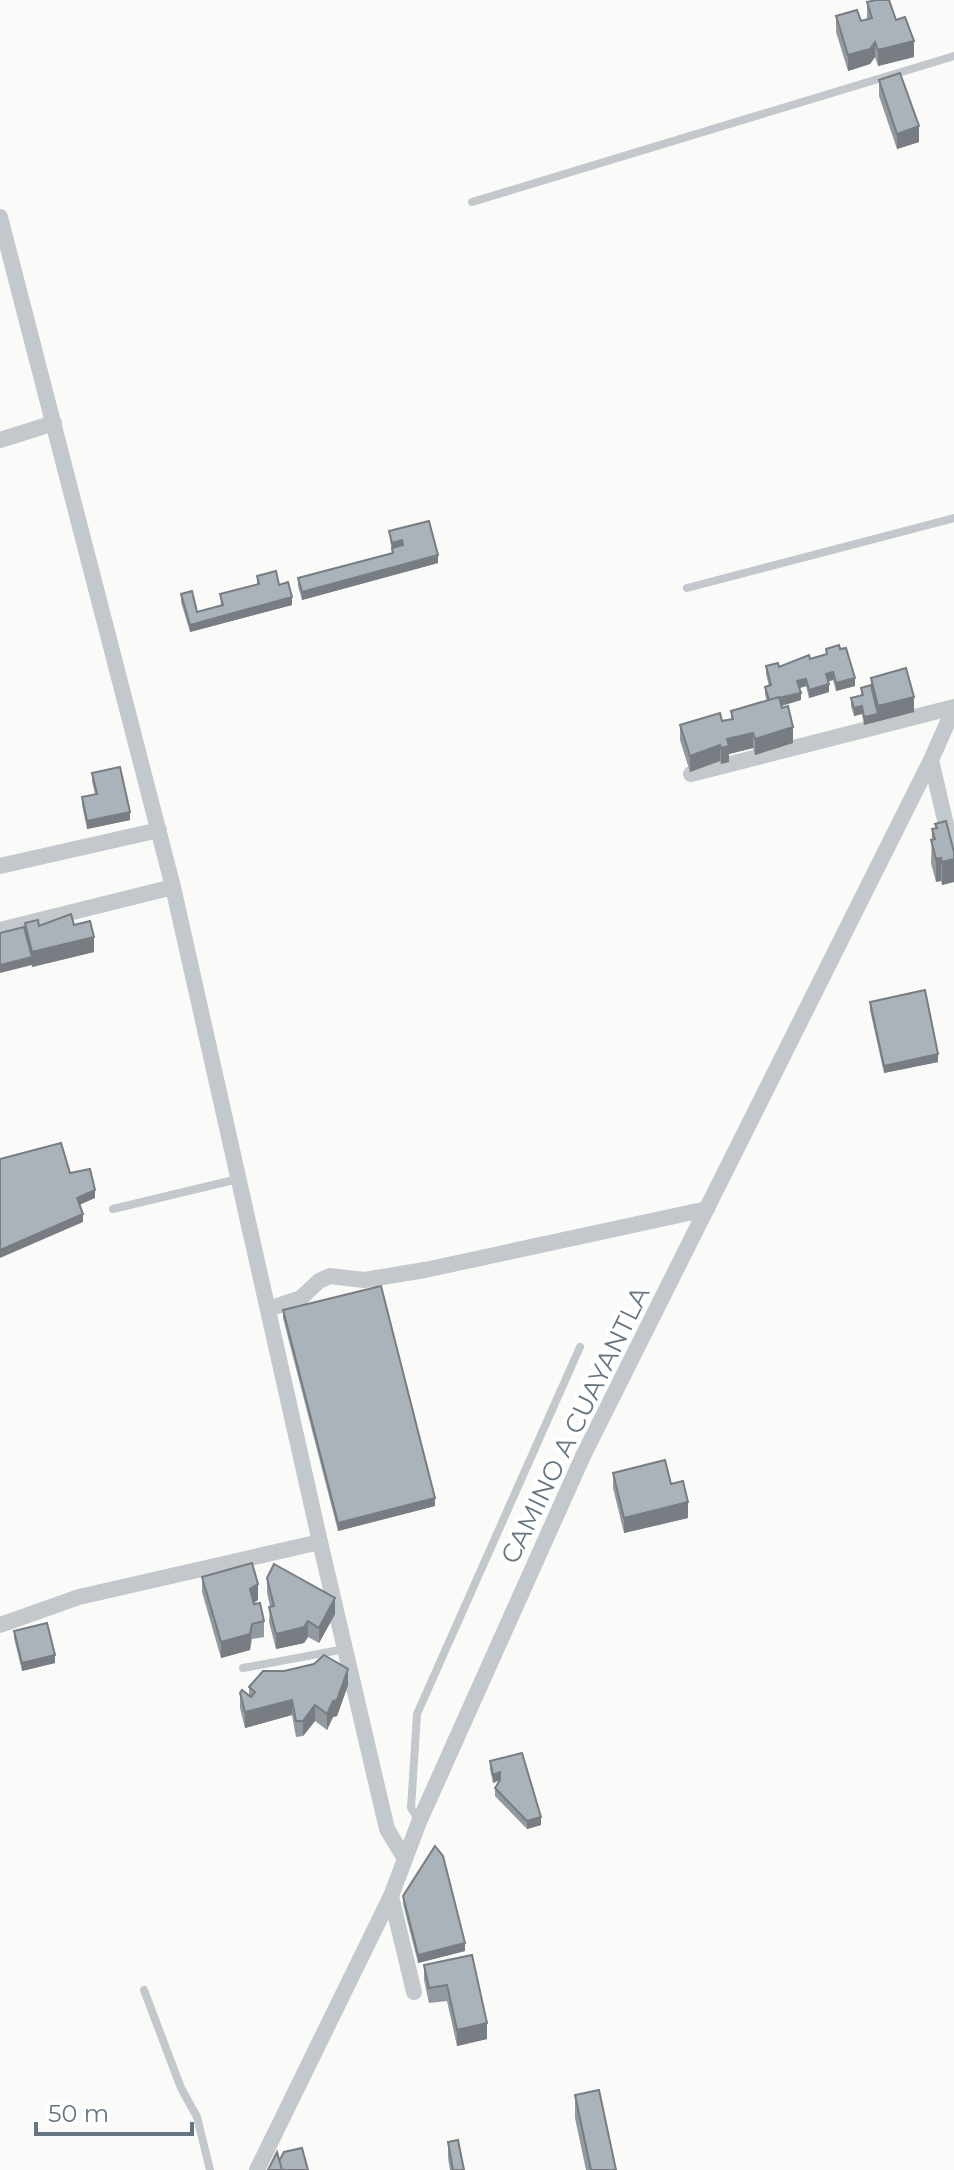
<svg xmlns="http://www.w3.org/2000/svg" width="954" height="2170" font-family="Montserrat,sans-serif">
  <style>
    .lines { fill: none; stroke-linecap: round; stroke-linejoin: round }
    .service { stroke: #c3c8cc; stroke-width: 8 }
    .minor { stroke: #c3c8cc; stroke-width: 16 }
    .wall { fill: #929a9f }
    .shaded-wall { fill: #777d82 }
    .building { fill: #aab3b9; stroke: #777d82; stroke-width: 2 }
    .labels { text-anchor: middle; dominant-baseline: central; stroke-width: 8; stroke-linejoin: round; paint-order: stroke }
    .street-label { font-size: 26px; fill: #657683; stroke: #fff }
  </style>
  <rect width="100%" height="100%" fill="#fafaf8"/>
  <g class="lines">
    <g class="service">
      <polyline points="472,202 954,56"/>
      <polyline points="687,588 954,518"/>
      <polyline points="113,1209 238,1179"/>
      <polyline points="243,1668 345,1649"/>
      <polyline points="419,1821 411,1808 417,1714 580,1347"/>
      <polyline points="144,1990 181,2088 197,2117 210,2170"/>
    </g>
    <g class="minor">
      <polyline points="0,217 173,887 320,1542 387,1829 405,1859"/>
      <polyline points="0,440 54,423"/>
      <polyline points="931,760 954,859"/>
      <polyline points="691,774 954,707"/>
      <polyline points="0,866 159,830"/>
      <polyline points="0,930 173,887"/>
      <polyline points="268,1309 301,1298 319,1281 330,1276 364,1280 425,1270 707,1209"/>
      <polyline points="0,1625 79,1597 320,1542"/>
      <polyline points="391,1896 414,1992"/>
      <polyline points="257,2170 391,1896 419,1822 583,1456 931,760 954,708"/>
    </g>
  </g>
  <g class="wall">
    <polygon points="867,2 896,20 914,57 878,66 875,57 870,64 848,71 836,32 836,16 861,21 867,19"/>
    <polygon points="879,80 919,142 897,149 879,96"/>
    <polygon points="389,531 438,563 302,600 298,586 298,578 392,553"/>
    <polygon points="257,576 279,585 292,605 190,632 181,602 181,594 197,612 221,605 220,594 257,585"/>
    <polygon points="826,649 855,686 836,691 833,680 828,681 829,692 809,698 806,686 799,688 801,700 782,706 793,743 755,755 753,748 729,754 729,762 721,764 720,761 690,772 680,740 680,725 731,719 731,711 767,701 765,695 765,687 769,686 766,674 766,666 779,667 810,659 826,655"/>
    <polygon points="871,678 914,712 864,725 862,714 854,716 851,706 851,698 861,696 861,688 871,685"/>
    <polygon points="92,773 130,820 87,829 82,805 82,797 95,794 92,781"/>
    <polygon points="935,824 954,852 954,882 942,885 941,881 936,882 931,863 932,829 935,829"/>
    <polygon points="25,923 39,926 74,925 94,952 32,967 25,931"/>
    <polygon points="870,1002 938,1062 884,1073 870,1010"/>
    <polygon points="283,1310 435,1506 338,1531 283,1318"/>
    <polygon points="613,1473 671,1484 688,1518 624,1533 613,1488"/>
    <polygon points="202,1577 258,1600 254,1603 264,1621 264,1637 252,1639 250,1650 221,1658 202,1592"/>
    <polygon points="267,1578 335,1614 319,1643 308,1637 304,1643 276,1649 269,1622 270,1606 267,1593"/>
    <polygon points="14,1631 55,1663 22,1671 14,1638"/>
    <polygon points="348,1685 337,1716 333,1717 327,1730 315,1721 303,1736 296,1737 292,1715 245,1728 240,1708 240,1693 249,1696 249,1687"/>
    <polygon points="490,1761 541,1825 527,1829 495,1796 495,1788 500,1780 493,1783 490,1769"/>
    <polygon points="403,1896 465,1951 418,1963 403,1904"/>
    <polygon points="472,1955 487,2039 457,2046 447,2001 429,2003 424,1980 424,1965"/>
    <polygon points="575,2095 616,2170 586,2170 575,2118"/>
    <polygon points="448,2142 464,2170 450,2170 448,2158"/>
  </g>
  <g class="shaded-wall">
    <polygon points="914,41 914,57 878,66 878,50"/>
    <polygon points="875,42 875,57 870,64 848,71 848,55"/>
    <polygon points="919,126 919,142 897,149 897,134"/>
    <polygon points="402,540 402,548 392,551 392,543"/>
    <polygon points="438,555 438,563 302,600 302,592"/>
    <polygon points="292,597 292,605 190,632 190,625"/>
    <polygon points="833,672 833,680 826,682 826,674"/>
    <polygon points="855,678 855,686 836,691 836,683"/>
    <polygon points="806,679 806,686 797,689 797,681"/>
    <polygon points="829,684 829,692 809,698 809,690"/>
    <polygon points="801,693 801,700 769,709 769,702"/>
    <polygon points="914,697 914,712 864,725 864,717 878,714 878,706"/>
    <polygon points="862,706 862,714 854,716 854,708"/>
    <polygon points="793,727 793,743 755,755 755,739"/>
    <polygon points="753,733 753,748 729,754 729,762 721,764 721,748 727,739"/>
    <polygon points="720,745 720,761 690,772 690,756"/>
    <polygon points="130,812 130,820 87,829 87,821"/>
    <polygon points="941,858 941,881 936,882 936,859"/>
    <polygon points="954,859 954,882 942,885 942,862"/>
    <polygon points="94,937 94,952 32,967 32,952"/>
    <polygon points="32,957 32,965 0,973 0,965"/>
    <polygon points="938,1054 938,1062 884,1073 884,1066"/>
    <polygon points="95,1190 95,1198 77,1206 77,1198"/>
    <polygon points="83,1214 83,1222 0,1258 0,1250"/>
    <polygon points="435,1498 435,1506 338,1531 338,1523"/>
    <polygon points="688,1502 688,1518 624,1533 624,1518"/>
    <polygon points="258,1584 258,1600 250,1605 250,1589"/>
    <polygon points="335,1598 335,1614 319,1643 319,1628"/>
    <polygon points="308,1621 308,1637 304,1643 276,1649 276,1634"/>
    <polygon points="252,1624 250,1650 221,1658 221,1642"/>
    <polygon points="55,1655 55,1663 22,1671 22,1663"/>
    <polygon points="348,1669 348,1685 337,1716 333,1717 327,1730 327,1714"/>
    <polygon points="292,1700 292,1715 245,1728 245,1712"/>
    <polygon points="315,1705 315,1721 303,1736 303,1721"/>
    <polygon points="500,1772 500,1780 493,1783 493,1775"/>
    <polygon points="541,1817 541,1825 527,1829 527,1821"/>
    <polygon points="465,1943 465,1951 418,1963 418,1955"/>
    <polygon points="487,2023 487,2039 457,2046 457,2030"/>
  </g>
  <g class="building">
    <polygon points="876,0 889,0 896,20 905,17 914,41 878,50 875,42 870,49 848,55 836,16 857,10 861,21 872,18 867,2"/>
    <polygon points="900,73 919,126 897,134 879,80"/>
    <polygon points="429,521 438,555 302,592 298,578 393,553 392,548 403,545 402,540 392,543 389,531"/>
    <polygon points="276,571 279,585 288,582 292,597 190,625 181,594 192,591 197,612 223,605 220,594 259,584 257,576"/>
    <polygon points="839,645 840,649 846,648 855,678 836,683 833,672 826,674 829,684 809,690 806,679 797,681 801,693 769,700 765,687 771,685 766,666 778,663 779,667 809,655 810,659 827,654 826,649"/>
    <polygon points="906,668 914,697 878,706 871,678"/>
    <polygon points="871,685 878,714 864,717 862,706 854,708 851,698 863,695 861,688"/>
    <polygon points="779,697 782,708 788,706 793,727 755,739 753,733 727,739 729,746 721,748 720,745 690,756 680,725 720,713 722,721 733,719 731,711"/>
    <polygon points="120,767 130,812 87,821 82,797 97,794 92,773"/>
    <polygon points="946,821 954,852 954,859 942,862 941,858 936,859 931,840 935,839 932,829 937,828 935,824"/>
    <polygon points="71,914 74,925 90,921 94,937 32,952 25,923 38,920 39,926"/>
    <polygon points="24,927 32,957 0,965 0,933"/>
    <polygon points="925,990 938,1054 884,1066 870,1002"/>
    <polygon points="61,1143 70,1173 90,1169 95,1190 77,1198 83,1214 0,1250 0,1159"/>
    <polygon points="381,1286 435,1498 338,1523 283,1310"/>
    <polygon points="665,1460 671,1484 683,1481 688,1502 624,1518 613,1473"/>
    <polygon points="252,1563 258,1584 250,1589 254,1604 260,1603 264,1621 252,1624 250,1634 221,1642 202,1577"/>
    <polygon points="274,1564 335,1598 319,1628 308,1621 304,1627 276,1634 269,1607 274,1606 267,1578"/>
    <polygon points="47,1623 55,1655 22,1663 14,1631"/>
    <polygon points="324,1655 348,1669 337,1700 333,1701 327,1714 315,1705 303,1721 296,1721 292,1700 245,1712 240,1693 242,1690 251,1697 255,1692 249,1687 263,1671 284,1671 314,1664"/>
    <polygon points="522,1753 541,1817 527,1821 495,1788 500,1780 500,1772 493,1775 490,1761"/>
    <polygon points="435,1846 443,1856 465,1943 418,1955 403,1896"/>
    <polygon points="472,1955 487,2023 457,2030 447,1985 429,1988 424,1965"/>
    <polygon points="599,2090 616,2170 591,2170 575,2095"/>
    <polygon points="458,2140 464,2170 453,2170 448,2142"/>
    <polygon points="302,2148 308,2170 282,2170 279,2161 284,2152"/>
    <polygon points="277,2152 282,2170 268,2170"/>
  </g>
  <g class="labels">
    <g class="street-label">
      <text transform="translate(575 1425) rotate(-64)">CAMINO A CUAYANTLA</text>
    </g>
  </g>
  <path d="M36 2122v12h156v-12" fill="none" stroke="#657683" stroke-width="4"/>
  <text x="48" y="2122" font-size="24" fill="#657683" stroke="#ffffff" stroke-width="6" paint-order="stroke">50 m</text>
</svg>
